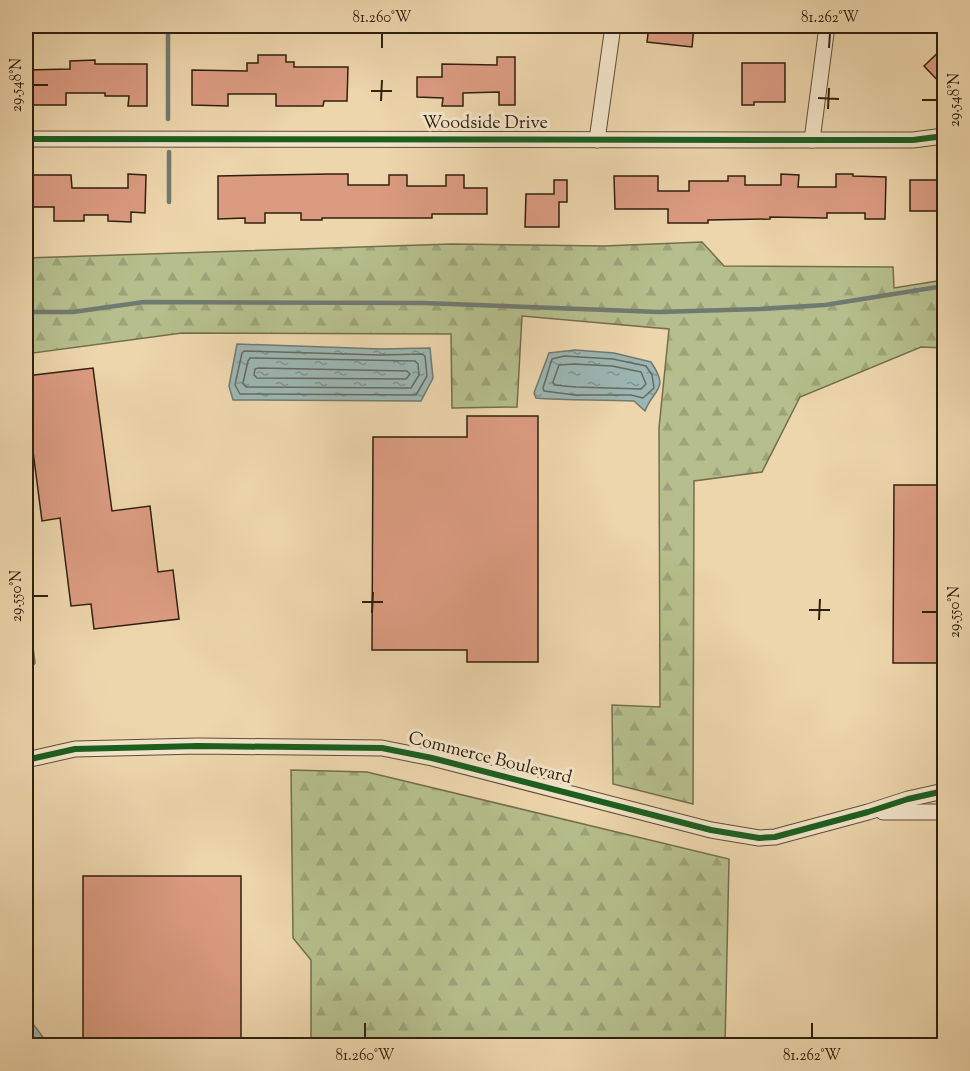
<svg xmlns="http://www.w3.org/2000/svg" width="970" height="1071" font-family="'Sorts Mill Goudy',serif">
  <style>
    .forest { fill: url(#forest-firs); stroke: #736f4c; stroke-width: 1.5 }
    .water { fill: url(#water-ripples); stroke: #717a71; stroke-width: 1.5 }
    .lines { fill: none; stroke-linecap: round; stroke-linejoin: round }
    .shore { stroke: #666b60; stroke-width: 1.5 }
    .stream { stroke: #717a71; stroke-width: 4.5 }
    .building { fill: #db9b81; stroke: #31200d; stroke-width: 1.5 }
    .street-casing { stroke: #604d35; stroke-width: 17 }
    .street { stroke: #f3e4c9; stroke-width: 15 }
    .cycleway-casing { stroke: #f3e4c9; stroke-width: 10 }
    .cycleway { stroke: #1b5e20; stroke-width: 6 }
    .ticks { fill: none; stroke: #31200d; stroke-width: 2 }
    .labels { text-anchor: middle; dominant-baseline: central; stroke-width: 6; stroke-linejoin: round; paint-order: stroke }
    .street-label { font-size: 18px; fill: #31200d; stroke: #f3e4c9 }
    .neatline { fill: none; stroke: #31200d; stroke-width: 2 }
    .ticks-label { font-size: 15px; text-anchor: middle; fill: #31200d }
  </style>
  <defs>
    <pattern id="forest-firs" width="22" height="20" patternUnits="userSpaceOnUse" patternTransform="scale(1.5)"><rect width="22" height="20" fill="#b5be8c"/><path d="M5 1l3.5 6h-7zM16 11l3.5 6h-7z" fill="#9ca378"/></pattern>
    <pattern id="water-ripples" width="26" height="14" patternUnits="userSpaceOnUse" patternTransform="scale(1.5)"><rect width="26" height="14" fill="#9cb6b3"/><path d="M2 4q2-2 4 0t4 0M15 11q2-2 4 0t4 0" fill="none" stroke="#809490"/></pattern>
  </defs>
  <rect width="100%" height="100%" fill="#edd5ac"/>
  <filter id="stains"><feTurbulence type="fractalNoise" baseFrequency=".00333" numOctaves="4"/><feColorMatrix values="0 0 0 0 .2 0 0 0 0 .09 0 0 0 0 .02 0 0 0 .5 -.17"/></filter>
  <radialGradient id="worn" r=".72"><stop offset=".6" stop-color="#630" stop-opacity="0"/><stop offset="1" stop-color="#630" stop-opacity=".3"/></radialGradient>
  <g class="forest">
    <polygon points="702,242 724,266 893,267 894,288 944,280 944,348 921,347 800,397 762,472 694,481 693,804 613,784 612,705 660,707 659,428 669,329 522,316 517,407 452,408 451,334 182,333 26,354 26,258 452,244 604,246"/>
    <polygon points="26,592 35,663 26,674"/>
    <polygon points="291,770 367,772 729,859 725,1045 311,1045 311,960 293,938"/>
  </g>
  <g class="water">
    <polygon points="237,344 381,349 430,348 433,378 421,401 233,400 229,386"/>
    <path d="M575,350L614,353L651,362C670,390 654,388 645,411L634,401C602,399 568,401 536,398L534,393L549,353Z"/>
    <polygon points="26,1018 33,1024 49,1045 26,1045"/>
  </g>
  <g class="lines">
    <g class="shore">
      <polygon points="244,351 380,355 422,354 425,356 427,376 416,395 240,394 235,385 242,353"/>
      <polygon points="564,356 613,359 646,366 652,375 654,388 643,398 631,395 575,395 544,391 543,388 552,359"/>
      <polygon points="250,358 415,361 418,364 419,375 411,388 246,387 243,383 248,361"/>
      <polygon points="574,364 612,366 641,372 646,384 641,389 576,387 554,385 553,382 559,365"/>
      <polygon points="258,368 407,371 410,374 406,379 257,378 254,375 255,369"/>
    </g>
    <g class="stream">
      <polyline points="168,26 168,119"/>
      <polyline points="169,152 169,202"/>
      <polyline points="26,312 73,312 144,302 424,303 659,312 760,309 825,305 944,286"/>
    </g>
  </g>
  <g class="building">
    <polygon points="649,26 694,26 692,47 647,42"/>
    <polygon points="945,46 945,88 924,66"/>
    <polygon points="258,55 286,55 286,62 294,62 294,67 348,67 347,101 324,101 323,106 276,106 276,94 228,94 228,106 192,105 192,70 247,71 247,63 258,63"/>
    <polygon points="497,57 515,57 515,105 499,105 499,92 463,93 463,106 442,106 443,98 417,97 417,77 442,77 442,64 497,65"/>
    <polygon points="95,60 95,64 147,64 147,106 128,106 129,96 105,96 105,93 66,93 66,105 26,105 26,70 70,69 70,61"/>
    <polygon points="742,63 785,63 785,102 754,102 754,105 742,105"/>
    <polygon points="128,174 146,175 145,213 131,212 131,222 108,221 108,215 84,215 84,221 54,221 54,207 26,207 26,175 71,175 72,188 128,188"/>
    <polygon points="330,174 348,174 348,185 389,185 389,175 407,175 407,186 446,186 446,175 464,175 464,188 487,188 487,214 432,214 432,218 322,218 322,220 301,220 301,213 265,213 265,223 245,223 245,218 218,219 218,176"/>
    <polygon points="781,174 799,175 798,187 836,187 836,174 853,174 853,176 886,177 885,219 865,219 865,213 827,213 827,218 770,217 770,219 708,220 708,223 668,223 668,209 615,209 614,176 658,176 658,191 689,191 689,181 728,181 728,176 745,176 745,185 781,185"/>
    <polygon points="554,180 567,180 567,202 559,202 559,227 525,227 526,194 554,194"/>
    <rect x="910" y="180" width="35" height="31"/>
    <polygon points="93,368 112,511 150,506 158,572 173,570 179,619 94,629 91,604 71,606 60,518 42,521 26,397 26,376"/>
    <polygon points="467,416 538,416 538,662 467,662 467,650 372,650 373,437 467,437"/>
    <polygon points="894,485 945,485 945,663 893,663"/>
    <rect x="83" y="876" width="158" height="170"/>
  </g>
  <g class="lines">
    <g class="street-casing">
      <g id="street">
        <polyline points="26,139 812,140 913,140 944,136"/>
        <polyline points="597,140 613,26"/>
        <polyline points="812,140 827,26"/>
        <polyline points="26,760 75,749 198,746 382,748 432,758 711,830 759,838 775,837 868,812 908,799 944,791"/>
        <polyline points="883,812 944,812"/>
      </g>
    </g>
    <use href="#street" class="street"/>
    <g class="cycleway-casing">
      <g id="cycleway">
        <polyline points="26,139 812,140 913,140 944,136"/>
        <polyline points="26,760 75,749 198,746 382,748 432,758 711,830 759,838 775,837 868,812 908,799 944,791"/>
      </g>
    </g>
    <use href="#cycleway" class="cycleway"/>
  </g>
  <path class="ticks" d="M382,48V33M829,48L830,33M33,85H48M371,91H392M818,98L839,99M922,100H937M381,101L382,80M828,109L829,88M33,596H48M362,602H383M809,610H830M922,612H937M372,613L373,592M819,620L820,599M365,1038V1023M812,1038V1023"/>
  <g class="labels">
    <g class="street-label">
      <text x="485" y="124">Woodside Drive</text>
      <text transform="translate(490 759) rotate(14)">Commerce Boulevard</text>
    </g>
  </g>
  <rect width="970" height="1071" fill="none" stroke="#edd5ac" stroke-width="66"/>
  <rect x="33" y="33" width="904" height="1005" class="neatline"/>
  <g class="ticks-label">
    <text x="382" y="22">81.260°W</text>
    <text x="830" y="22">81.262°W</text>
    <text transform="translate(16 85) rotate(-90)" y="5">29.548°N</text>
    <text transform="translate(954 100) rotate(-90)" y="5">29.548°N</text>
    <text transform="translate(16 596) rotate(-90)" y="5">29.550°N</text>
    <text transform="translate(954 612) rotate(-90)" y="5">29.550°N</text>
    <text x="365" y="1060">81.260°W</text>
    <text x="812" y="1060">81.262°W</text>
  </g>
  <rect width="100%" height="100%" filter="url(#stains)"/>
  <rect width="100%" height="100%" fill="url(#worn)"/>
</svg>
